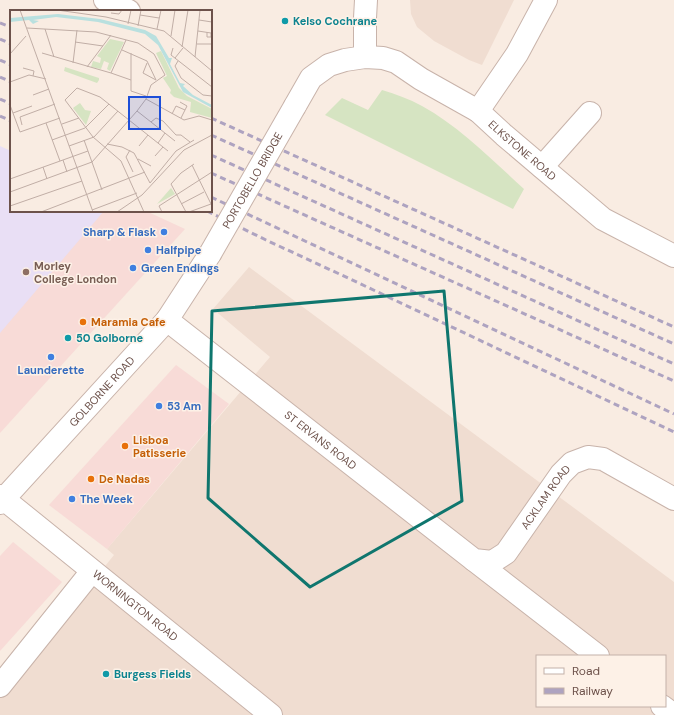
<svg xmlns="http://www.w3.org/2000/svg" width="674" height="715" font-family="'DM Sans',sans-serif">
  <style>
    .residential { fill: #f0ddd1; fill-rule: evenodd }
    .commercial { fill: #f8dbd7 }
    .education { fill: #e9dff5 }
    .garden { fill: #d6e4c2 }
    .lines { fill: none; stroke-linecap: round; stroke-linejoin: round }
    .minor-casing { stroke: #c8b3aa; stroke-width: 24 }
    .minor { stroke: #fff; stroke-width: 22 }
    .rail { stroke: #aea3c0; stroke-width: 3; stroke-dasharray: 6 4; stroke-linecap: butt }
    .minor-bridge-casing { stroke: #c8b3aa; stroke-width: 24; stroke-linecap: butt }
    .minor-bridge { stroke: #fff; stroke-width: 22 }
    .marked { fill: none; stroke: #0f766e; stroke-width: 3; stroke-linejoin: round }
    .culture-dot { fill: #0f9aa8; stroke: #fdf1e7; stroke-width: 1.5 }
    .shop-dot { fill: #3f7fe0; stroke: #fdf1e7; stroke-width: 1.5 }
    .education-dot { fill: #8d6e63; stroke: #fdf1e7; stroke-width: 1.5 }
    .food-dot { fill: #e8710a; stroke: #fdf1e7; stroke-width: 1.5 }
    .labels { text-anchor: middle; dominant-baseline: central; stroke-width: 3; stroke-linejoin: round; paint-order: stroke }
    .culture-label { font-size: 11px; font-weight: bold; fill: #0d838f; stroke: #fdf1e7; text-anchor: start }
    .street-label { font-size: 11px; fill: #6d524b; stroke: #fdf1e7 }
    .shop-label { font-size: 11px; font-weight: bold; fill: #366cbe; stroke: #fdf1e7; text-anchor: start }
    .education-label { font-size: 11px; font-weight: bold; fill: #785e54; stroke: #fdf1e7; text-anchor: start }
    .food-label { font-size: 11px; font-weight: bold; fill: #c56008; stroke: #fdf1e7; text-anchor: start }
    .inset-road { fill: none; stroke: #c1aea6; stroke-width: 1 }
    .view { fill: #1d4ed8; fill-opacity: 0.15; stroke: #1d4ed8; stroke-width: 2 }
    .inset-edge { fill: none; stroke: #6d524b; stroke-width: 2 }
  </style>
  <rect width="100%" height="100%" fill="#f9ece2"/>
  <g class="residential">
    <polygon points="410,0 514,0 482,65 469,60 434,41 417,27 411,14"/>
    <path d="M249,267L674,582V715H0V696L114,555L107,549L270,357L213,309ZM537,656H665V706H537Z"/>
  </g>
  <g class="commercial">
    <polygon points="103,211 146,211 185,229 0,433 0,331"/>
    <polygon points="176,365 229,404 107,549 49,505"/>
    <polygon points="13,542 62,582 0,651 0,556"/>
  </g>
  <polygon class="education" points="0,146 11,151 11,211 104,211 0,333"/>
  <path class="garden" d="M382,90C396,94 409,99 422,106C460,127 492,160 524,189L513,209L325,115L342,98L368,110Z"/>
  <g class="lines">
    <g class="minor-casing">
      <g id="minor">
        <polyline points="105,0 129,11"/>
        <polyline points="365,57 365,18 366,0"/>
        <path id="s1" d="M295,106L311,78L329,65L345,60L365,57L383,58L396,62L421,79L478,111L504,135L603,219L674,256"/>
        <polyline points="478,111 517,54 546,0"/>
        <polyline points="542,167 590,113"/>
        <path id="s2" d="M167,320L474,560L492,562L506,553L561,474L572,463L588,457L603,459L674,499"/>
        <path id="s3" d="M0,496L271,715"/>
        <path id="s4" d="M0,503L167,320L210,254"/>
        <polyline points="474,560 598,656"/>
        <polyline points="0,686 92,571"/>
        <polyline points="662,706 674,715"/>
      </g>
    </g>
    <use href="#minor" class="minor"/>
    <g class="rail">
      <polyline points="0,23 11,27"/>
      <polyline points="0,39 11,44"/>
      <polyline points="0,60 11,65"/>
      <polyline points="0,77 11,82"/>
      <polyline points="0,99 11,104"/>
      <polyline points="0,116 11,121"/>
      <polyline points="211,118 674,327"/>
      <polyline points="211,135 674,344"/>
      <polyline points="211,155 674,364"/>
      <polyline points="211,173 674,381"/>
      <polyline points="211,197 674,414"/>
      <polyline points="207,211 266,240 348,278 674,432"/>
    </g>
    <g class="minor-bridge-casing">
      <g id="minor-bridge">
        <path id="s5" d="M210,254L295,106"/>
      </g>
    </g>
    <use href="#minor-bridge" class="minor-bridge"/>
  </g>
  <path class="marked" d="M444,291L462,501L310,587L208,498L212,311Z"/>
  <g class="culture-dot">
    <circle cx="285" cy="21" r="4"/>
    <circle cx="68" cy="338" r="4"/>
    <circle cx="106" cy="674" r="4"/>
  </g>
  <g class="shop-dot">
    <circle cx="164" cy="232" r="4"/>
    <circle cx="148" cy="250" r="4"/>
    <circle cx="133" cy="268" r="4"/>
    <circle cx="51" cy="357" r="4"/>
    <circle cx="159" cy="406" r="4"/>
    <circle cx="72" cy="499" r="4"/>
  </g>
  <circle class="education-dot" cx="26" cy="272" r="4"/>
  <g class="food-dot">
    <circle cx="83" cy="322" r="4"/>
    <circle cx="125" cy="446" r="4"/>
    <circle cx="91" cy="479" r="4"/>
  </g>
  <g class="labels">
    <g class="culture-label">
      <text x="293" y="21">Kelso Cochrane</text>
      <text x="76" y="338">50 Golborne</text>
      <text x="114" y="674">Burgess Fields</text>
    </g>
    <g class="street-label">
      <text stroke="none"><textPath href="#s1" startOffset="278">ELKSTONE ROAD</textPath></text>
      <text stroke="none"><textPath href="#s5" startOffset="85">PORTOBELLO BRIDGE</textPath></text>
      <text stroke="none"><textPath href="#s4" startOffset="151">GOLBORNE ROAD</textPath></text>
      <text stroke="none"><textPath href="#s2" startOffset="195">ST ERVANS ROAD</textPath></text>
      <text stroke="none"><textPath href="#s2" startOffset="493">ACKLAM ROAD</textPath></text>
      <text stroke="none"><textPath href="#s3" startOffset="174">WORNINGTON ROAD</textPath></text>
    </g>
    <g class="shop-label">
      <text x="156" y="232" text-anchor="end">Sharp &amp; Flask</text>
      <text x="156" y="250">Halfpipe</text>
      <text x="141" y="268">Green Endings</text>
      <text x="51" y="370" text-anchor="middle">Launderette</text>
      <text x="167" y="406">53 Am</text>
      <text x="80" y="499">The Week</text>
    </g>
    <g class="education-label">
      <text x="34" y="266">Morley<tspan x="34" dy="13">College London</tspan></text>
    </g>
    <g class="food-label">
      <text x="91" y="322">Maramia Cafe</text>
      <text x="133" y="440">Lisboa<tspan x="133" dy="13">Patisserie</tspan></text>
      <text x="99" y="479">De Nadas</text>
    </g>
  </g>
  <g transform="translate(10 10)">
    <rect width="202" height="202" fill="#f9ece2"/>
    <path d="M151,41L169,78L177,86L202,99V108L180,102L181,92L164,87L160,83L161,80L153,68L157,66L146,43ZM70,93L75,100L81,101L76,115L63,98ZM161,178L165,184L147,194Z" fill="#d6e4c2"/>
    <path d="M100,29L114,32L100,61L97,59L99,53L94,51L91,59L81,57L83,51L90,53L91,48L87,46ZM55,57L89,68V70L87,73L54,61Z" fill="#d6e4c2"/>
    <path d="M48,4L90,9L135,20L146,26L159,48H162L160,54L170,73L175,74L173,76L183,85L202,95V98L173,82L148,35L135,24L88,12L46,7L23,10L29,11L23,14L19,10L0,12V8Z" fill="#b9e0df"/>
    <path class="inset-road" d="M10,0L83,202M47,0L96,7L154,21L202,61M101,3L109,4L112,0M130,5L149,8M189,10L202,12M118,14L121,0M128,16L131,0M35,19L44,47M147,19L151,0M188,21L201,23V27H197V22M161,26L165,0M65,32L93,36M187,34H202M172,37L178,0M163,38L161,45L202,77M112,40L137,51L146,70M32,43L101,63M121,43V81L136,86M0,44L16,26M185,47L190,0M165,48L173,38M168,51L165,56L171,68L193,85L202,86M63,53L67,20M137,53L133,63L146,70M77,57L101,25M13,58L24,61L23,66M101,63L116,30M101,63L121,70M0,72L19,65L36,69M23,85L39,79M136,89L174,110L189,106L202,110M170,92L177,96L175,100M0,95L10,122L50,108M127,101L141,112L146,108L153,111L166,125H171L180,132M3,103L22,96M162,104L166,96L175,100L171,108M141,112L165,131M36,113L50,151M52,114L69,108M12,115L10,107L45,94M42,130L75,118L99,94M74,130L92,180M148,133L155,123M97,134L112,137L124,143L140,173L166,141L184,130M59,136L84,127L108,101M129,136L138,125M120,140L116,147L123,162M145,146L153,137M128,149L141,156M53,150L57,162M182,155L202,196M33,157L37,169M0,169L78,141M0,182L82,152L127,101L136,89L141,75L155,65L144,44L128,33L86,22L17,18M171,194L194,182M0,196L72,171M82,200L127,183M31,202L135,162M107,202L132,185L174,140L202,125M134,202L111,151L83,127L55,90L67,78L90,87L158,141M152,202L149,196L202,162M176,202L161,174L171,163L184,154M179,202L201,194"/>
    <path class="view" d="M119,87H150V119H119Z"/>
    <rect width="202" height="202" class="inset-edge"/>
  </g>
  <rect x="536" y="655" width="130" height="52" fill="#fdf1e7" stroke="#c3b1a9"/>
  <rect x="544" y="668" width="20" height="6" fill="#ffffff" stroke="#c3b1a9"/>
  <text x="572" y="675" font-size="12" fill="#6d524b">Road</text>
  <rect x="544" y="688" width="20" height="6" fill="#aea3c0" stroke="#c3b1a9"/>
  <text x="572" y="695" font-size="12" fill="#6d524b">Railway</text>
</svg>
